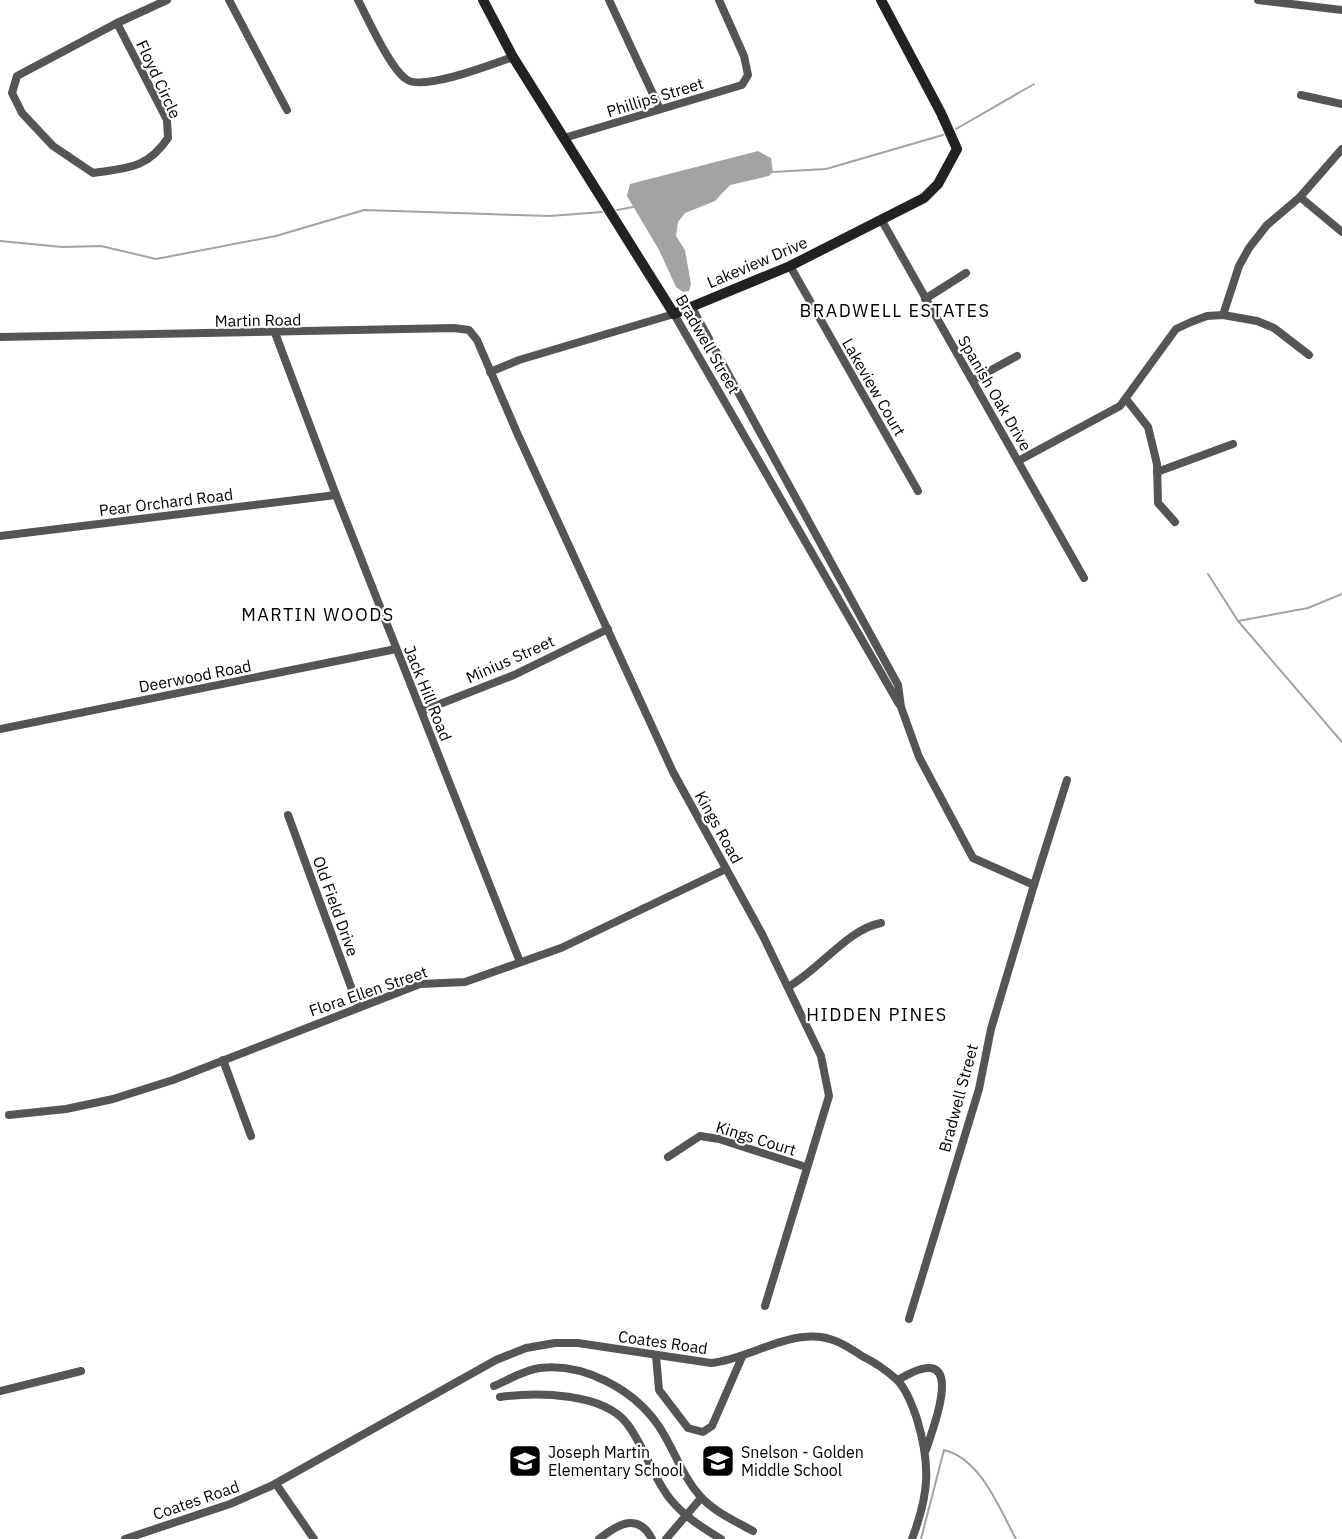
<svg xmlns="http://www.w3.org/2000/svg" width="1342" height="1539" font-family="'IBM Plex Sans',sans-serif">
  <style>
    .water { fill: #a3a3a3 }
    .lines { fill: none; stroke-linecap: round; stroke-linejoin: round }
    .stream { stroke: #a3a3a3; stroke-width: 2 }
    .street { stroke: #555; stroke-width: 8 }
    .secondary { stroke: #222; stroke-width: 10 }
    .labels { text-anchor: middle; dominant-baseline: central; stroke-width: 4.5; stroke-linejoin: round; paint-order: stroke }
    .street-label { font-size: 16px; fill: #000; stroke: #fff }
    .poi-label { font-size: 16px; fill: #000; stroke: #fff; text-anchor: start }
    .neighbourhood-label { font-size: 18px; letter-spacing: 1.5px; fill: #000; stroke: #fff }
  </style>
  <rect width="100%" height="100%" fill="#fff"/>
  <polygon class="water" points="758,151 771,158 773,172 769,176 730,185 715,201 685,213 678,222 676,236 685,250 691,284 689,291 683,292 676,287 659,250 627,196 630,184"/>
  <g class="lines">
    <g class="stream">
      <polyline points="956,129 1034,84"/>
      <polyline points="773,172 826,169 943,135"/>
      <polyline points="617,210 633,207"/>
      <polyline points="0,241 62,247 101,246 156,259 276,236 364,210 550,216 602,212"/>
      <polyline points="1208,574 1238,621 1342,742"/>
      <polyline points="1238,621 1308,608 1342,594"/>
      <path d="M921,1539L944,1450C981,1459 999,1508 1016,1539"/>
    </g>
    <g class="street">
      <polyline points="229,0 287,110"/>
      <path d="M358,0C368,19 390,68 406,79C422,92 493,64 513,57"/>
      <polyline points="609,0 660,109"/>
      <polyline points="1258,0 1342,10"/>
      <path d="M117,23L167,120L168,138C147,169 127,168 93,173L53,146L22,113L12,93L17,76Z"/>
      <polyline points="117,23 167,0"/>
      <polyline points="1301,95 1342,104"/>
      <polyline points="564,138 742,85 748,75 744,56 719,0"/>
      <polyline points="1300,197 1342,232"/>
      <polyline points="882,221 1084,578"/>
      <polyline points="790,266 918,491"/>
      <polyline points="925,299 966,273"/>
      <polyline points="691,306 898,685 901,707 919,757 973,858 1034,885 991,1029 979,1089 909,1319"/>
      <polyline points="1223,315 1239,266 1249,248 1267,225 1300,197 1342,149"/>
      <polyline points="275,333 336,495 520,962"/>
      <polyline points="0,337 454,328 469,330 477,340 518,435 673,772 762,934 821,1056 829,1096 765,1306"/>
      <polyline points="490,372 519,360 674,314 899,704"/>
      <polyline points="973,380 1017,356"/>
      <polyline points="1126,399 1148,427 1157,464 1158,503 1175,522"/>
      <polyline points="1018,461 1120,406 1176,329 1191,322 1207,316 1223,315 1257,321 1274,328 1309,355"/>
      <polyline points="1157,472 1233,444"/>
      <polyline points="0,536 336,495"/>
      <polyline points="422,711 514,675 608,629"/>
      <polyline points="0,729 396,649"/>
      <polyline points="288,815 358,1006"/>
      <polyline points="1034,885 1067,780"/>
      <path d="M788,987C819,970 848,929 881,923"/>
      <polyline points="223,1060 251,1136"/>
      <polyline points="9,1115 66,1109 113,1099 173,1080 420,984 465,982 561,948 726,869"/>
      <polyline points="668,1157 700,1136 719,1139 806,1167"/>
      <polyline points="656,1356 659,1390 688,1428 703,1432 712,1426 742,1357"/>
      <path d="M898,1380C967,1338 937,1417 926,1450"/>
      <path d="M494,1386C509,1380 523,1370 540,1368C584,1363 633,1389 658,1425C674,1448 681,1475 700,1496C713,1511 735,1521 753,1531"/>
      <polyline points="0,1391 81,1371"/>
      <path d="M500,1397C535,1392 605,1392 628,1425C645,1448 653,1478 671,1500C685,1517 703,1528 721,1539"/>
      <polyline points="276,1484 314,1539"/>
      <path d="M125,1539L230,1504L271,1486L496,1360L526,1348L555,1343H578L711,1363C748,1359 782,1333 821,1337C836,1339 850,1348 862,1356C874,1362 886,1370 896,1379C906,1388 913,1407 917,1419C931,1466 929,1494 912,1539"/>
      <path d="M599,1539C618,1524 638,1512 652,1539"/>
      <polyline points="666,1539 701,1498"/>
    </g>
    <polyline class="secondary" points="483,0 513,57 674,314 790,266 924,198 938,184 957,149 941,113 881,0"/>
  </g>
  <defs>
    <g id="school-square" transform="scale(1.725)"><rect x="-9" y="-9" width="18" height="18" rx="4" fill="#000" stroke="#fff"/><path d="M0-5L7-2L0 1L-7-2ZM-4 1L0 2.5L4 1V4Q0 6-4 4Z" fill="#fff"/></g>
  </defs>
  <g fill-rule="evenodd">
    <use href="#school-square" x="525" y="1461"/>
    <use href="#school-square" x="718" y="1461"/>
  </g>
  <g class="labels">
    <g class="street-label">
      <text transform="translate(159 79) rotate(65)">Floyd Circle</text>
      <text transform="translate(655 97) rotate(-17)">Phillips Street</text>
      <text transform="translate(757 262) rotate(-23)">Lakeview Drive</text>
      <text transform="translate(258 320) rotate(-1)">Martin Road</text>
      <text transform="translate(708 344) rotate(60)">Bradwell Street</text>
      <text transform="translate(874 387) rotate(60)">Lakeview Court</text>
      <text transform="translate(995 393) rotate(60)">Spanish Oak Drive</text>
      <text transform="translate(166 502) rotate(-7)">Pear Orchard Road</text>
      <text transform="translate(510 659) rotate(-24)">Minius Street</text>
      <text transform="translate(195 676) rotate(-11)">Deerwood Road</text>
      <text transform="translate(428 693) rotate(68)">Jack Hill Road</text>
      <text transform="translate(719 827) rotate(61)">Kings Road</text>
      <text transform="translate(336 906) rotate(70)">Old Field Drive</text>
      <text transform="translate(368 991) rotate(-19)">Flora Ellen Street</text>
      <text transform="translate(958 1098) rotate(-75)">Bradwell Street</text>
      <text transform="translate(756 1138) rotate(17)">Kings Court</text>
      <text transform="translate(663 1342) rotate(8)">Coates Road</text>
      <text transform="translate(196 1500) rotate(-19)">Coates Road</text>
    </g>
    <g class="poi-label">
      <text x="548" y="1452">Joseph Martin<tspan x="548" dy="18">Elementary School</tspan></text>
      <text x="741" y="1452">Snelson - Golden<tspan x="741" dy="18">Middle School</tspan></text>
    </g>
    <g class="neighbourhood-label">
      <text x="895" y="310">BRADWELL ESTATES</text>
      <text x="318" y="614">MARTIN WOODS</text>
      <text x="877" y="1014">HIDDEN PINES</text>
    </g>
  </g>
</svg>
